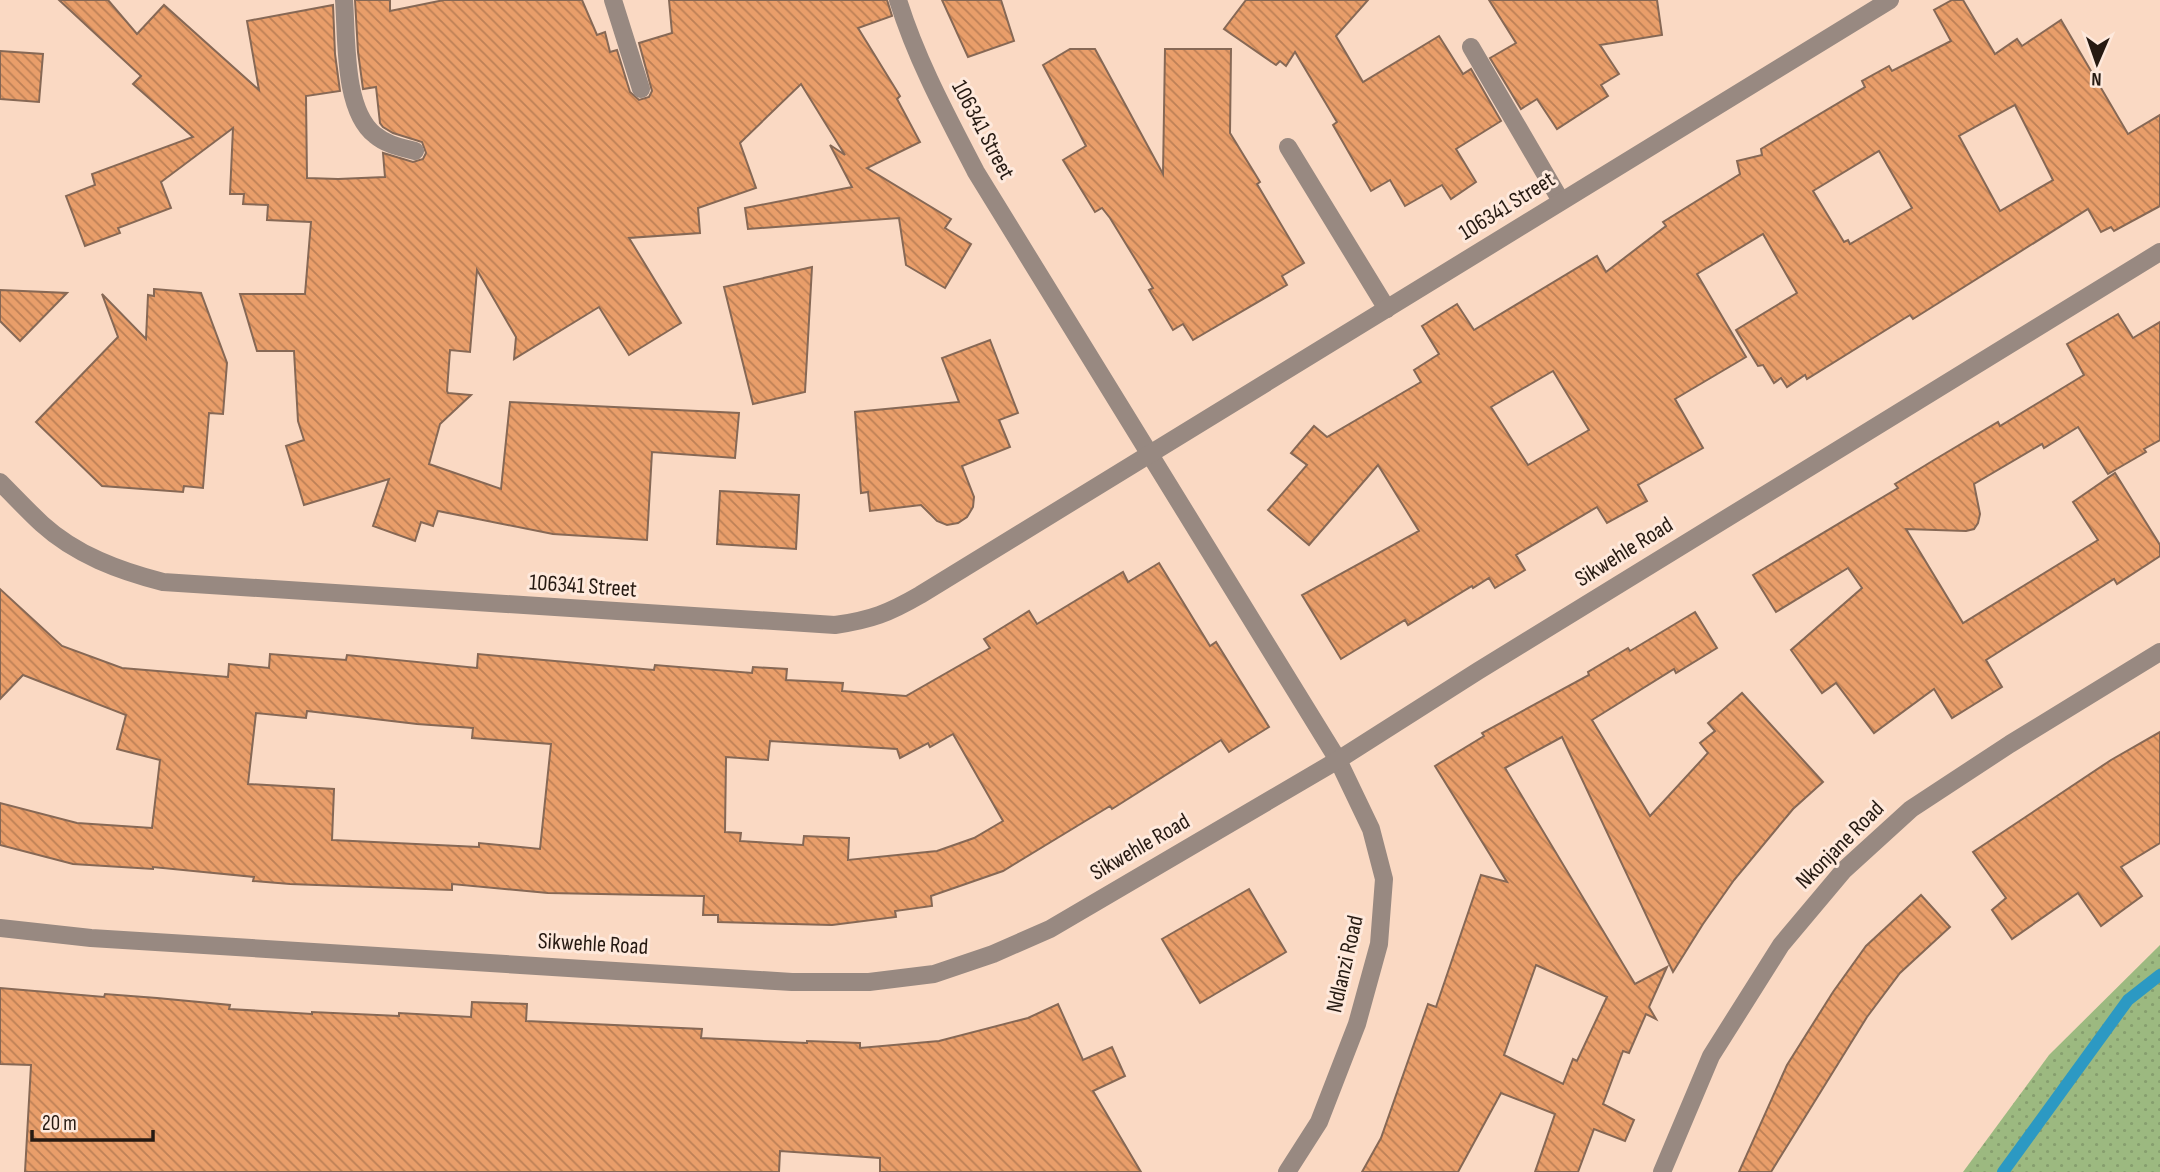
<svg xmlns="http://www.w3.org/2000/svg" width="2160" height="1172" font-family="'Sofia Sans Condensed',sans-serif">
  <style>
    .grass { fill: url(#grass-dots) }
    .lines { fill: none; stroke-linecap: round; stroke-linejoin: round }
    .stream { stroke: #2c99c3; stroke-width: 12 }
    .building { fill: url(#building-back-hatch); stroke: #866855; stroke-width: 2; fill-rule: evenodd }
    .minor { stroke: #988981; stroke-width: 18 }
    .labels { text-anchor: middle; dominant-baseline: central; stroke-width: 6; stroke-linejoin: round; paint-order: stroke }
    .street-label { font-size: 23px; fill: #261a12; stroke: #fee9dc }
  </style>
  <defs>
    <pattern id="grass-dots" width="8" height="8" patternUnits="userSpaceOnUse" patternTransform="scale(1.75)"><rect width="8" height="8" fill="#9cb980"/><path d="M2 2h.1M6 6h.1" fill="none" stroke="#869e6e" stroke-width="1.8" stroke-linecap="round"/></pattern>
    <pattern id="building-back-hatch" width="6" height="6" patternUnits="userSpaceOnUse" patternTransform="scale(1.75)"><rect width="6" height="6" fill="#e99e6a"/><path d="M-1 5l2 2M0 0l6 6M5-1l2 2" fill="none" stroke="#bd8056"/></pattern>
  </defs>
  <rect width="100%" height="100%" fill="#fad9c3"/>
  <polygon class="grass" points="2160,945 2160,1172 1963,1172 2049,1055"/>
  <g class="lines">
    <polyline class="stream" points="2003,1172 2128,1000 2160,975"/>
  </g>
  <g class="building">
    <polygon points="59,0 108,0 137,34 164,5 259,90 247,21 333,5 335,54 340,91 306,96 307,178 338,179 385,177 383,153 413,162 423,159 426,153 422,142 393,133 383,127 380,123 376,87 363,89 358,52 355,0 390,0 390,11 444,0 582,0 597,35 605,32 610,52 617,50 630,92 639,100 649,97 652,91 639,43 672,33 669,0 887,0 892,16 858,28 900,96 897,99 920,142 867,168 951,219 945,228 971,244 945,288 906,265 899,218 748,229 745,208 852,187 830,145 845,155 801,84 740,143 756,188 698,208 700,233 629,238 681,323 629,355 599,307 514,359 516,337 477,270 470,352 450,350 447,391 448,393 471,395 440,424 429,464 501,489 510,402 739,413 735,458 652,452 647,540 553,534 438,511 433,526 421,522 415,541 373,526 389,479 304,505 286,446 304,440 298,421 294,351 257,351 240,294 305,294 311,222 267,220 268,205 243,204 244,194 230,194 233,128 161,182 171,208 118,228 120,233 85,246 66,196 95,185 92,174 193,137 133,84 141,76"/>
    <polygon points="942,0 1001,0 1014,41 968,57"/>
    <polygon points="1246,0 1368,0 1336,36 1363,82 1439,36 1463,74 1471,69 1501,121 1456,149 1476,182 1451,199 1442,185 1405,206 1390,180 1371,191 1333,125 1337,122 1295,52 1286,66 1280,61 1276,65 1224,29"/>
    <polygon points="1489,0 1657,0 1662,35 1600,45 1619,74 1601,85 1608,96 1557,129 1537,99 1521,109 1490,58 1516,43"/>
    <path d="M1952,0H1963L1995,54L2017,39L2022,46L2061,20L2128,134L2160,115V206L2114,231L2111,227L2101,232L2088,209L1913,319L1910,315L1807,379L1805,375L1787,387L1781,378L1774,383L1763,365L1758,366L1736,330L1797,293L1763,234L1697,274L1746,357L1675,399L1703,448L1638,485L1647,501L1607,523L1597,507L1516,555L1525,570L1495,588L1489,578L1473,588L1472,586L1408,625L1405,620L1341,659L1302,595L1419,531L1378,465L1309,545L1268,510L1307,465L1291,453L1314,426L1327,437L1421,382L1414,370L1439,354L1422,326L1457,304L1474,330L1597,256L1606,272L1666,226L1663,222L1740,174L1737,161L1762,155L1761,149L1865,87L1862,81L1889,66L1892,71L1951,41L1934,10ZM2015,105L2053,180L2000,211L1959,136ZM1879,151L1912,208L1850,244L1848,240L1844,242L1813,191ZM1553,371L1589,430L1528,465L1491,407Z"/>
    <polygon points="1070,49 1095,49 1163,174 1165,49 1231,49 1230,133 1260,182 1257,184 1304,263 1282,276 1287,285 1193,340 1183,324 1173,330 1149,290 1153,288 1110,218 1102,208 1095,212 1063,160 1086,146 1043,65"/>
    <polygon points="0,51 43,54 39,102 0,99"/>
    <polygon points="812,267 805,392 753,404 724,287"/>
    <polygon points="154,289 201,293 227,363 223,414 209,413 203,488 184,486 183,492 102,486 36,422 118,337 102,294 146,339 148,295 154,296"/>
    <polygon points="0,290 67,293 20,341 0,321"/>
    <polygon points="2118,314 2133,338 2160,322 2160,440 2144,449 2146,452 2108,474 2078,427 2044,448 2042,444 1974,484 1980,514 1978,523 1974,529 1966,531 1906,529 1963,623 2098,540 2073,502 2115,473 2160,545 2160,556 2117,584 2114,579 1986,660 2002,687 1952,718 1934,689 1874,733 1836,683 1822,693 1791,650 1862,588 1848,568 1776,612 1753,575 1898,488 1895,484 1934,460 1998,422 2000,426 2084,375 2067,344"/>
    <polygon points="990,340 1018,413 999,420 1010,447 962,466 974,497 973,507 967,517 958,523 947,525 937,521 921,505 870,511 868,492 861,493 855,412 959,402 942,358"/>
    <polygon points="720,491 799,495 796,549 717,544"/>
    <path d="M1159,563L1210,646L1216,642L1269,727L1229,752L1221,740L1112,809L1110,806L1003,871L931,896L932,906L895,911L896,917L832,925L718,922V915H703L704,896L548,893L452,884V890L290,884L253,881L254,877L153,867V869L73,864L0,845V803L77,823L152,828L160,760L117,749L126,715L23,675L0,699V589L62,646L122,668L228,677L229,664L269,668L270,654L346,660L347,655L477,668L478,654L654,670L655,665L752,673L753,667L787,669L786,680L843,683L842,691L906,696L990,648L984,639L1029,611L1037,624L1123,572L1128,582ZM307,711L417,724L473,728L472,738L551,744L540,849L479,843V847L332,840L334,789L248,784L256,713L306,718ZM953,734L1003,821L974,838L937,851L848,860L849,838L804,836L803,845L740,841L741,833L725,832L726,757L768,760L770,741L897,749L900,758L928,743L930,747Z"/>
    <path d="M1695,612L1717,648L1676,673L1674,669L1592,720L1650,816L1708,753L1700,743L1715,731L1708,723L1742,693L1823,782L1793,809L1734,880L1703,924L1673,972L1562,737L1505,768L1635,984L1667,967L1649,1007L1656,1019L1646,1014L1629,1053L1623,1051L1603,1104L1634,1120L1625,1141L1594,1129L1578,1172H1535L1555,1114L1501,1093L1458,1172H1362L1381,1138L1428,1004L1436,1007L1481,875L1507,882L1435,766L1484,736L1482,733L1589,675L1588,672L1628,648L1630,651ZM1536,965L1607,997L1577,1061L1573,1059L1563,1084L1504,1055Z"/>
    <polygon points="2160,732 2160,843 2121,867 2142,896 2101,926 2078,893 2012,939 1992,910 2006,898 1973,852 2111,760"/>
    <polygon points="1249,889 1286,952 1200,1003 1162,939"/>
    <polygon points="1921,895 1950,927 1900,973 1867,1017 1771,1172 1739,1172 1787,1065 1833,992 1866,946"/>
    <polygon points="0,988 104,997 105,994 157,998 230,1005 229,1009 312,1014 312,1012 399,1016 399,1013 471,1017 472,1002 527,1004 526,1021 702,1029 701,1038 807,1043 807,1041 860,1043 860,1048 939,1041 1028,1018 1058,1004 1083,1060 1112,1047 1125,1076 1093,1091 1141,1172 880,1172 880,1158 780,1151 779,1172 25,1172 31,1065 0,1064"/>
  </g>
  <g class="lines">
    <g class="minor">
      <path d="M344,0C347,38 343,110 375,135C387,145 400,147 415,151"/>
      <polyline points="613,0 641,89"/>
      <path d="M898,0C917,61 947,116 976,172L1338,760L1371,829L1384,879L1379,944L1357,1024L1319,1122L1287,1172"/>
      <polyline points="1471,47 1561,201"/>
      <polyline points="1288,147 1387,309"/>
      <path d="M0,482C14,496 28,511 42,524C76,555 120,571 163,582L835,625C871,620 889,613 920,595L1890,0"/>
      <polyline points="0,928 91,938 792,982 869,982 934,974 993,954 1050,929 1338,760 1478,671 2160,252"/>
      <polyline points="1662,1172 1711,1056 1781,945 1844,870 1911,809 2010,744 2160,652"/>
    </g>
  </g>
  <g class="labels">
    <g class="street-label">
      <text transform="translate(983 130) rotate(62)">106341 Street</text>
      <text transform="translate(1507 206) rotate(-32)">106341 Street</text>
      <text transform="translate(1624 552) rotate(-32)">Sikwehle Road</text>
      <text transform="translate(583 586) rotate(4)">106341 Street</text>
      <text transform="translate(1840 845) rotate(-45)">Nkonjane Road</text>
      <text transform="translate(1140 847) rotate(-30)">Sikwehle Road</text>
      <text transform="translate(593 944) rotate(3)">Sikwehle Road</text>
      <text transform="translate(1345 964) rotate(-77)">Ndlanzi Road</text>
    </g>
  </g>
  <g transform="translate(2097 63) rotate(182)" stroke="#fee9dc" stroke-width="5" paint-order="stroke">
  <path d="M0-5L12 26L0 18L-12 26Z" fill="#261a12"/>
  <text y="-10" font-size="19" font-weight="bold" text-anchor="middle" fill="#261a12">N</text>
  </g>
  <path d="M32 1130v10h121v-10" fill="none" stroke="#261a12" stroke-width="3.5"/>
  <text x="42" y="1130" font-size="21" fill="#261a12" stroke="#fee9dc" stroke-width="5" paint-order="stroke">20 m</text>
</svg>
